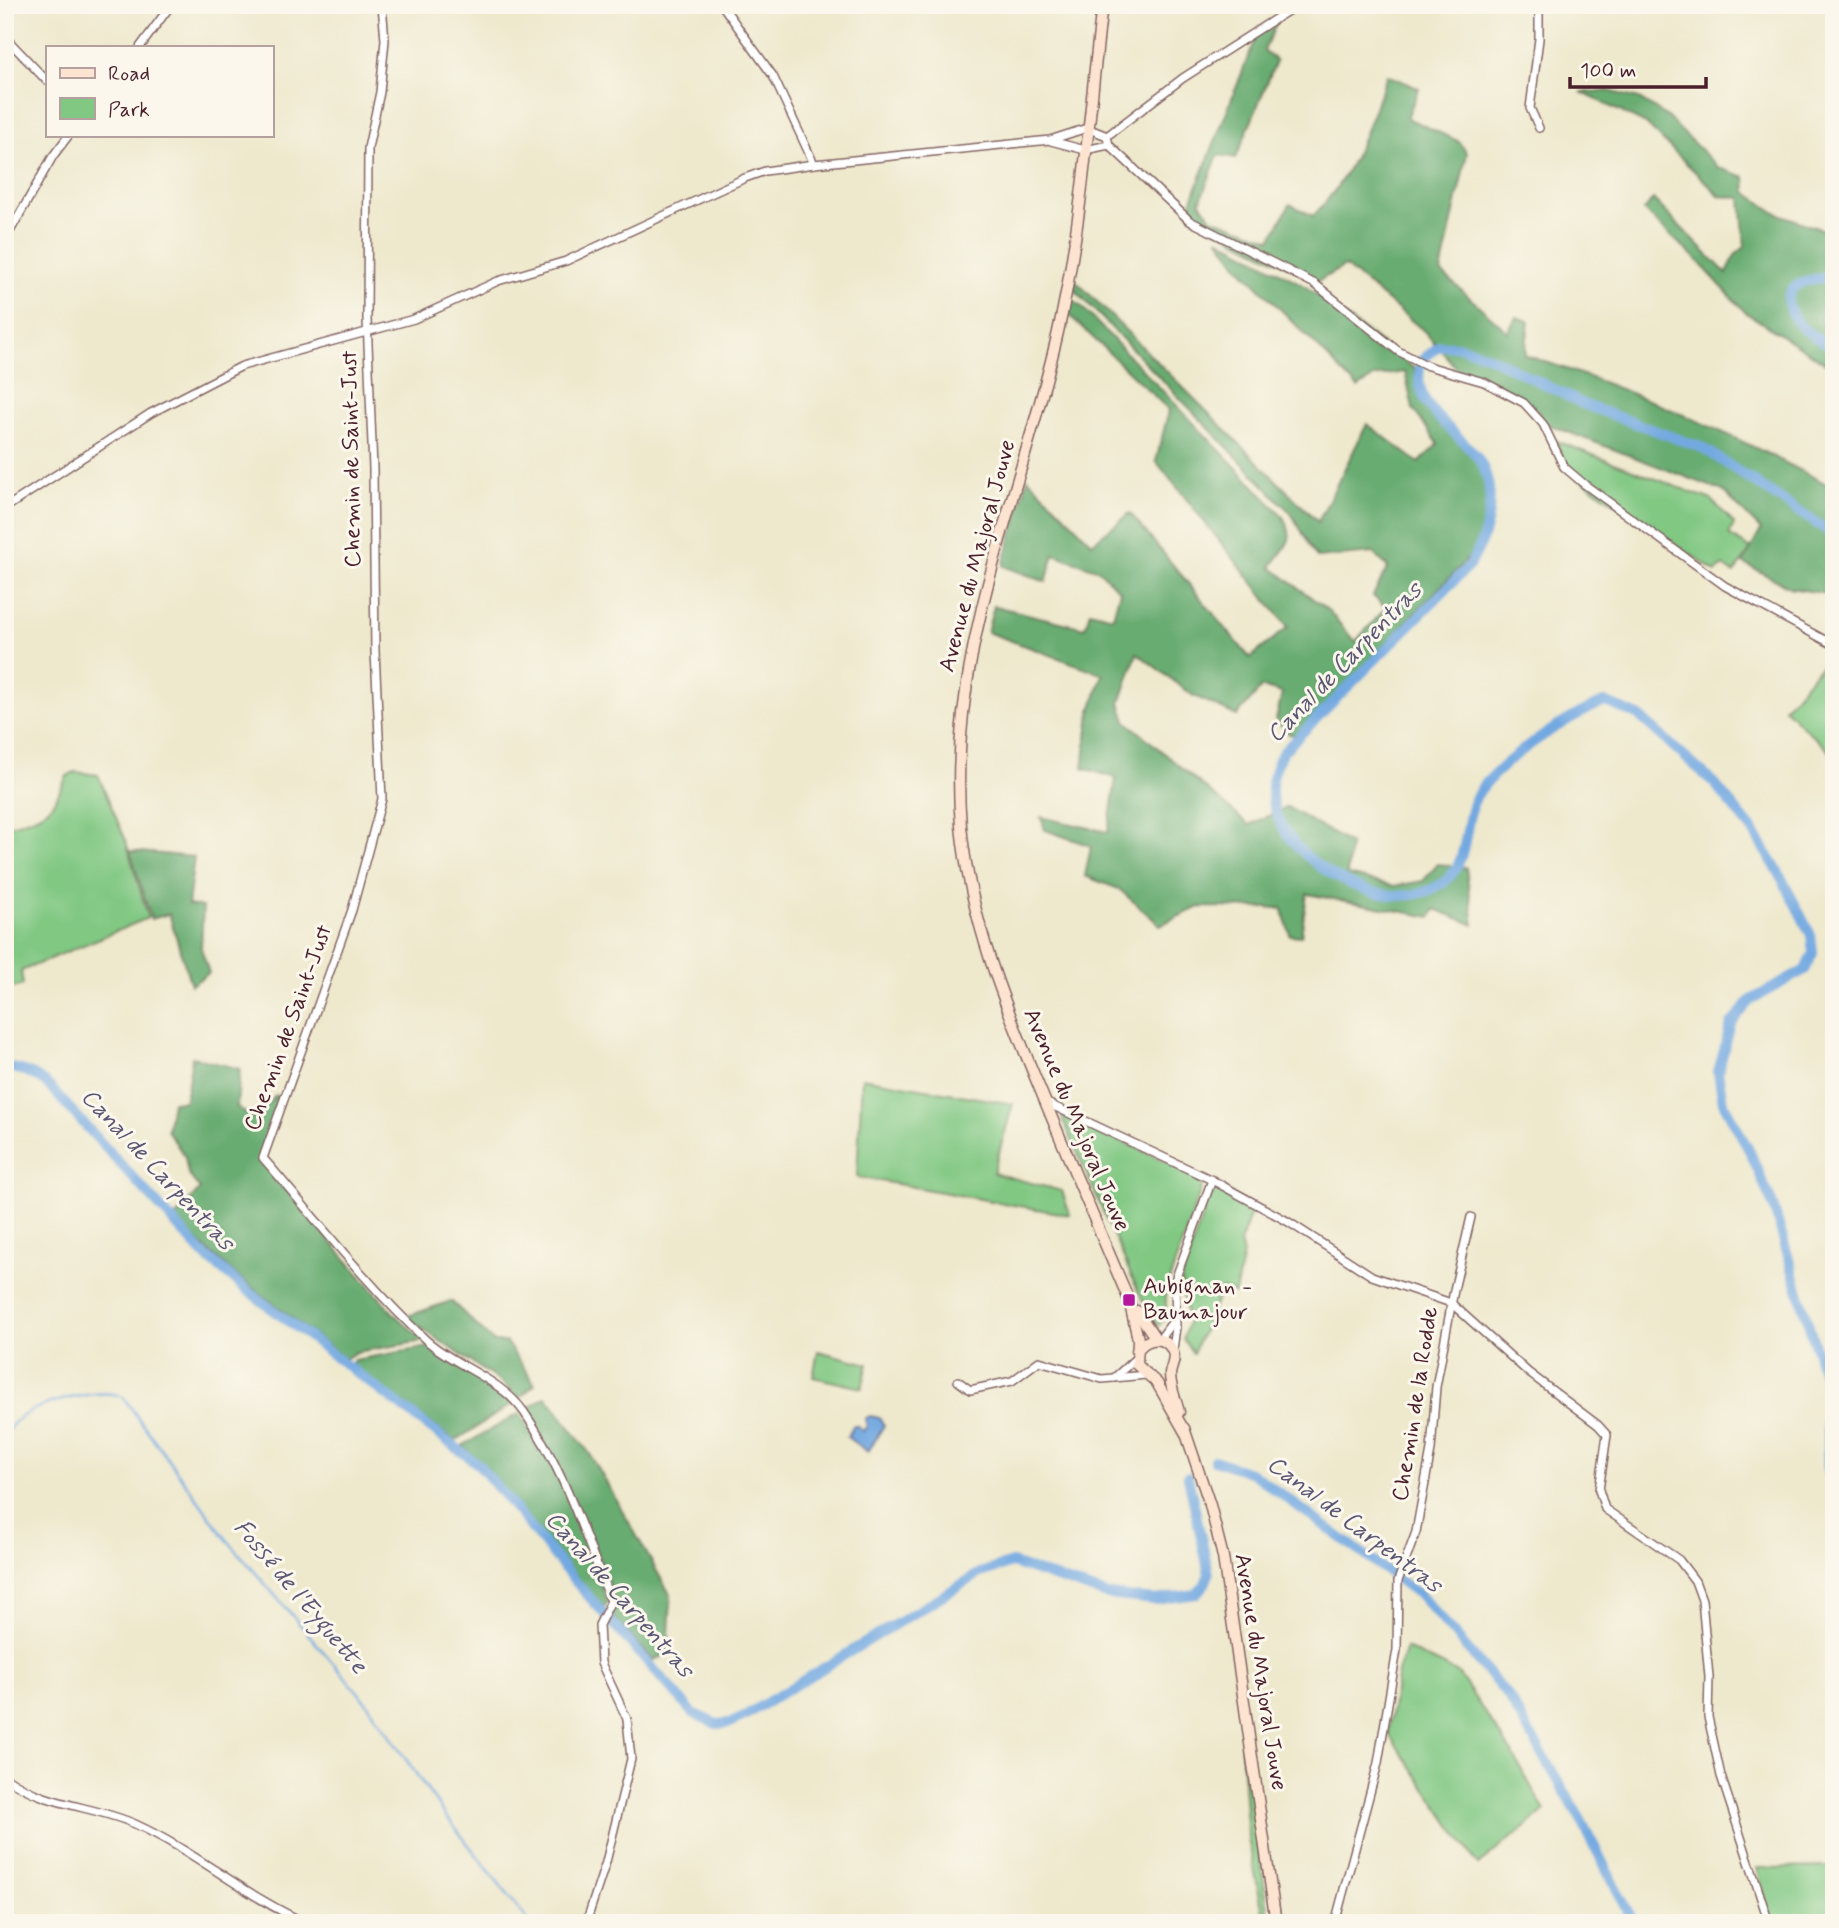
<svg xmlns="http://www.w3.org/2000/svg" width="1839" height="1928" font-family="Mynerve,sans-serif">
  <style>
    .green { fill: #81c883; stroke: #667457; stroke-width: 2 }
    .forest { fill: #68ac71; stroke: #59664e; stroke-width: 2 }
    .water { fill: #73a9e1; stroke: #5e6486; stroke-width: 2 }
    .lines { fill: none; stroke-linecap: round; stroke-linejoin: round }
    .stream { stroke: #73a9e1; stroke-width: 2.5 }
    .canal { stroke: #73a9e1; stroke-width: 10 }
    .street-casing { stroke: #836563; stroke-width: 10 }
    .secondary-casing { stroke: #836563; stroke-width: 13 }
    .street { stroke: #fff; stroke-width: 7 }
    .secondary { stroke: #fde4d0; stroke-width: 10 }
    .poi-dot { fill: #b5179e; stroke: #fbf7ec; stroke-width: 2.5 }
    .labels { text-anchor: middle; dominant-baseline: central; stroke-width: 6; stroke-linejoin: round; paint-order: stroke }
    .street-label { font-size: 23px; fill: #4a1f2b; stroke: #fbf7ec }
    .poi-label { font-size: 23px; fill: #4a1f2b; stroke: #fbf7ec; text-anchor: start }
    .water-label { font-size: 24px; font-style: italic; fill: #5a5674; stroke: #fbf7ec }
  </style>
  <rect width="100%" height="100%" fill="#fbf7ec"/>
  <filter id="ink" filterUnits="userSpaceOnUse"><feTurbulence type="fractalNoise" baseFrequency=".0143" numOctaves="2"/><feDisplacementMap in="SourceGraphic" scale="14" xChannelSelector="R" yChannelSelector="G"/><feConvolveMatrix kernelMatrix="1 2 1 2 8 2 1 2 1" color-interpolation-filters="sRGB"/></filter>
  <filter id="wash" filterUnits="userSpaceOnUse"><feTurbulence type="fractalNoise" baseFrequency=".00686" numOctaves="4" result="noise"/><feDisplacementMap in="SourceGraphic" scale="28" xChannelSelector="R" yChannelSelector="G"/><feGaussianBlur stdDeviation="1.57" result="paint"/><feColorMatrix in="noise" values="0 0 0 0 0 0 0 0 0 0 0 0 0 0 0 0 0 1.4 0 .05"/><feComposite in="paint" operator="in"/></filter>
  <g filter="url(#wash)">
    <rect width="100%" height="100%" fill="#eee8cc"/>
    <g class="green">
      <polygon points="1556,441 1712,500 1734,524 1729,535 1751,549 1734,573 1723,566 1716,572 1571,473"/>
      <polygon points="1827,659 1834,662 1834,756 1784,708"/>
      <path d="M75,772L98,775L126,841L148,918L21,971L23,985L5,990V827C45,814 50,815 67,776Z"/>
      <polygon points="862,1078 1013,1104 993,1173 1062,1191 1070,1215 857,1177"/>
      <polygon points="1066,1114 1204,1180 1166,1290 1166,1316 1158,1327 1138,1291 1062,1118"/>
      <polygon points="1216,1191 1226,1191 1253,1207 1240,1243 1243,1254 1235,1294 1222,1289 1193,1353 1183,1339 1188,1322 1181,1279 1208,1199"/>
      <polygon points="818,1351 868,1364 862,1388 813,1377"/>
      <polygon points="1406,1648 1458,1673 1512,1753 1545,1811 1478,1865 1388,1733 1398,1672"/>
      <polygon points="1243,1742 1270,1923 1265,1923 1248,1838 1241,1744"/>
      <polygon points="1834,1867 1834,1923 1772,1923 1757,1868"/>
    </g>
    <g class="forest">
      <path d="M1277,22L1264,50L1276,61L1236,158L1218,155L1200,202L1211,218L1271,239L1290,204L1313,216C1353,177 1368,126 1387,75L1419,88L1407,118L1458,141L1467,153L1441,272L1508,332L1516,317L1529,321L1525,355C1633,390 1734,434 1834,488V595L1791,588L1743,563L1761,530L1723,491L1544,423L1539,413L1515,393L1457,369L1424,331L1345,266L1318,281L1194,219L1188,212L1191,202L1257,35Z"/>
      <polygon points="1609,91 1639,99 1666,116 1719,168 1745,177 1746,192 1776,213 1834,234 1834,298 1824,321 1834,327 1834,375 1828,365 1745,312 1696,259 1644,211 1653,199 1727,274 1735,255 1745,247 1741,198 1720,196 1646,124 1581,92"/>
      <path d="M1218,238L1305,286L1415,369C1416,383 1418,398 1427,410C1439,427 1459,439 1473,456C1493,480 1488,521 1478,548L1297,735L1289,734L1276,720L1282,693L1262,687L1237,716L1192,695L1137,653L1120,703L1126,721L1249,825L1287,807L1350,844L1347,875L1395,886L1423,881L1438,864L1466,868L1474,925L1435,909L1431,917L1307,894L1301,936L1290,935L1282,908L1199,907L1160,925L1119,889L1085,876L1091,846L1045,830L1041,817L1108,832L1116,778L1083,768L1090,713L1103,674L987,632L994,606L1085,628L1090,611L1113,617L1120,591L1099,570L1054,554L1046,582L1003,566L1028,478L1092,543L1130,513L1250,658L1288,627L1156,461L1169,410L1069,315L1072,300L1081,306L1282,515C1298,542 1286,544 1271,567L1329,611L1355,642L1386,608L1373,596L1388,567L1373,553L1317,558L1291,513L1074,289V279L1318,522L1367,424L1419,463L1438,444L1413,409L1405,372L1374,377L1358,388L1239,267Z"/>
      <polygon points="130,851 194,857 188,905 203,907 201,948 209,973 191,985 169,914 151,919"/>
      <polygon points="192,1057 240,1069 237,1107 255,1119 276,1095 280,1098 259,1159 394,1314 424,1341 356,1352 345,1359 232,1272 173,1220 200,1189 188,1174 185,1157 167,1130 172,1102 185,1101"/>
      <polygon points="451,1301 494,1342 506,1342 535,1384 519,1399 505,1385 405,1317"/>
      <polygon points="429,1347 499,1391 512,1404 455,1441 351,1365 354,1360"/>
      <path d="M546,1396L590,1454L671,1596L668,1654L653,1660L611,1615L616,1603C590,1533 564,1475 527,1409Z"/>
      <polygon points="520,1413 560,1480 608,1602 603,1609 485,1466 462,1446"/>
    </g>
    <polygon class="water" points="870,1416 879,1418 884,1425 868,1452 847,1437 853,1426 858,1426 863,1431 867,1426 865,1419"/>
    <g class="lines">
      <path class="stream" d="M5,1435C10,1427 15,1420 24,1415C43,1402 103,1387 123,1397L224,1536L364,1699L442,1811L530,1923"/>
      <g class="canal">
        <path d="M1834,278C1804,277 1771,288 1798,323C1807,334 1822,341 1834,348"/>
        <path d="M1834,535L1703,448L1585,405L1486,355L1458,346H1439L1422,360C1408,404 1449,424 1474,453C1501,485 1489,535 1469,566L1282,753C1268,779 1268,802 1283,828C1311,874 1394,919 1444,882C1468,864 1464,829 1473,804C1484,770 1571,713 1605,702L1639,716L1714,783L1751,828L1778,871L1811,935L1813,953L1805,970L1751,1000L1731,1024L1718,1072L1723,1102L1750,1152L1773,1205L1826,1383L1828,1472L1834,1494"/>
        <path d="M5,1067C25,1069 37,1075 51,1088L202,1253L244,1288L479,1465L573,1579L693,1713L716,1724L730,1723L746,1715L980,1573L1012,1563L1107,1595L1155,1600L1196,1594L1204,1586L1209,1574L1188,1477"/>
        <polyline points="1214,1460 1252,1473 1421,1596 1508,1696 1580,1818 1634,1923"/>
      </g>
    </g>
  </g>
  <g filter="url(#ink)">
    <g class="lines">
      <g class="street-casing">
        <g id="street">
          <path d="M382,5L385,40L380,92L368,148L367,319L373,469L375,651L382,799L352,910L263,1158C316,1219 367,1285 426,1340C456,1367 500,1378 524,1412C564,1469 585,1537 611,1601L599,1625L601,1663L627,1719L631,1759L606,1862L586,1923"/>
          <polyline points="722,5 773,76 814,164"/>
          <polyline points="5,37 47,81"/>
          <polyline points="140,47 171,5"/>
          <polyline points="1539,128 1530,108 1539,39 1539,5"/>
          <polyline points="1107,136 1109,145 1190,221 1315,284 1398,351 1428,366 1484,382 1524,403 1543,424 1564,467 1584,484 1725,586 1834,645"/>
          <polyline points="1107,136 1183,78 1297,5"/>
          <polyline points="1051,141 1085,150 1109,145"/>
          <polyline points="5,240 53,156 69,135"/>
          <polyline points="5,508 151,413 242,366 414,319 498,281 566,261 745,178 765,171 814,164 1050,140 1087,128 1107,136"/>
          <polyline points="1047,1103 1212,1180 1287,1221 1372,1276 1451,1303 1529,1373 1598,1425 1607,1435 1599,1490 1605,1509 1679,1560 1695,1581 1702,1600 1709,1677 1708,1717 1721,1776 1769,1923"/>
          <polyline points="1159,1340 1176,1317"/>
          <polyline points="1173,1350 1176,1327 1175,1280 1212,1180"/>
          <polyline points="1114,1378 1136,1358"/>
          <polyline points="958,1381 970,1390 1012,1381 1039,1361 1102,1379 1146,1375"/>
          <path d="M5,1777C50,1808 89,1804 135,1824C195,1851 245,1896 306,1923"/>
          <polyline points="1335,1923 1378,1763 1397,1650 1398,1581 1416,1532 1431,1450 1436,1387 1454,1290 1471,1217"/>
        </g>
      </g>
      <g class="secondary-casing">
        <g id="secondary">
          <path d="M1102,5C1089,114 1082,226 1058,332C1021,496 946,654 961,826C970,919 1004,1003 1040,1089C1069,1160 1099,1230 1129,1300L1138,1339L1137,1365L1157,1383L1185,1432"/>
          <polyline points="1137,1311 1156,1339"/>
          <path d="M1137,1351C1146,1337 1166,1334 1173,1352C1176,1360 1171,1366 1170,1374C1170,1387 1176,1400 1179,1412"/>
          <polyline points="1184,1428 1210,1505 1223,1557 1276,1923"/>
        </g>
      </g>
      <use href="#street" class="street"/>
      <use href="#secondary" class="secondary"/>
    </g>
  </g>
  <rect class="poi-dot" x="1122" y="1293" width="14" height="14" rx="3.5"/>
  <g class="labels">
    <g class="street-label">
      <text transform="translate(352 459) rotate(-91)">Chemin de Saint-Just</text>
      <text transform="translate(978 556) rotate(-75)">Avenue du Majoral Jouve</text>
      <text transform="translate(289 1028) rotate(-70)">Chemin de Saint-Just</text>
      <text transform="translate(1076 1120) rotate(67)">Avenue du Majoral Jouve</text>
      <text transform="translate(1416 1404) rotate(-81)">Chemin de la Rodde</text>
      <text transform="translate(1260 1672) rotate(81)">Avenue du Majoral Jouve</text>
    </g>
    <g class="poi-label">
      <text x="1143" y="1287">Aubignan -<tspan x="1143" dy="26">Baumajour</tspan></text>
    </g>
    <g class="water-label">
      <text transform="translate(1345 663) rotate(-46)">Canal de Carpentras</text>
      <text transform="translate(157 1170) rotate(47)">Canal de Carpentras</text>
      <text transform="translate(1354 1525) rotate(37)">Canal de Carpentras</text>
      <text transform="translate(619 1595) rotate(49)">Canal de Carpentras</text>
      <text transform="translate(300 1597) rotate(50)">Fossé de l'Eyguette</text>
    </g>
  </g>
  <rect width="1839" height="1928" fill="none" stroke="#fbf7ec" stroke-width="28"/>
  <rect x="46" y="46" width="228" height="91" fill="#fbf7ec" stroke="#b4a19f" stroke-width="2"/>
  <rect x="60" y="68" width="35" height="10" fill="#fde4d0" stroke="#b4a19f" stroke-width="2"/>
  <text x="108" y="80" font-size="21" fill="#4a1f2b">Road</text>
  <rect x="60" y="98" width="35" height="21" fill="#81c883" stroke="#b4a19f" stroke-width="2"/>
  <text x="108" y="116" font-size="21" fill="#4a1f2b">Park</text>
  <path d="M1570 77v10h136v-10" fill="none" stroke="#4a1f2b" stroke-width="3.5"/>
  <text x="1580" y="77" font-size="21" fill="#4a1f2b" stroke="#fbf7ec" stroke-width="5" paint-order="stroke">100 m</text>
</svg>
